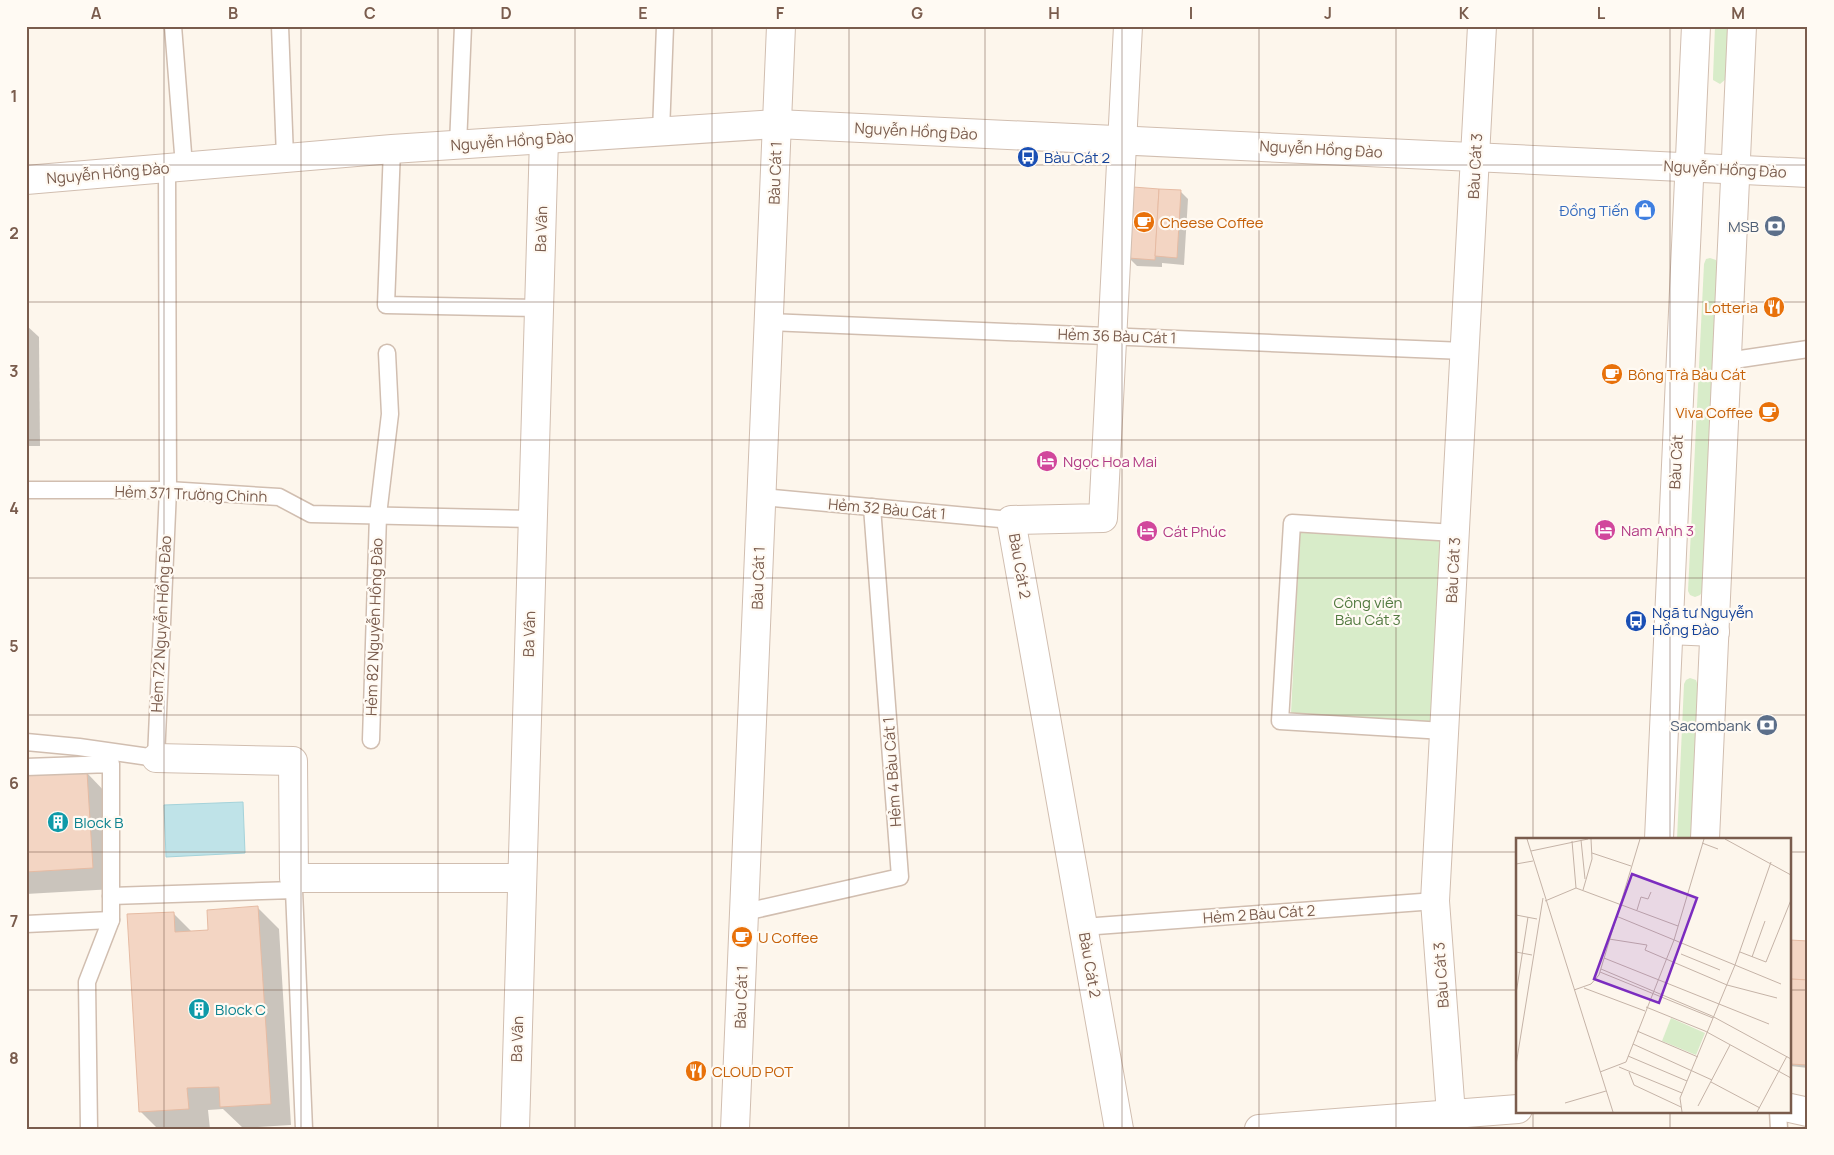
<svg xmlns="http://www.w3.org/2000/svg" width="1834" height="1155" font-family="Manrope,sans-serif">
  <style>
    .green { fill: #d8ecc9 }
    .water { fill: #bfe3e8; stroke: #a5d3da }
    .shadow { fill: #0003 }
    .building { fill: #f3d5c3; stroke: #e6bba3 }
    .lines { fill: none; stroke-linecap: round; stroke-linejoin: round }
    .service-casing { stroke: #d1beb0; stroke-width: 19 }
    .minor-casing { stroke: #d1beb0; stroke-width: 30 }
    .tertiary-casing { stroke: #d1beb0; stroke-width: 30 }
    .service { stroke: #fff; stroke-width: 16 }
    .minor { stroke: #fff; stroke-width: 28 }
    .tertiary { stroke: #fff; stroke-width: 28 }
    .grid { fill: none; stroke: #7a5c4d; stroke-width: 1; stroke-opacity: 0.55 }
    .labels { text-anchor: middle; dominant-baseline: central; stroke-width: 4.5; stroke-linejoin: round; paint-order: stroke }
    .street-label { font-size: 15px; fill: #7a5c4d; stroke: #fffaf3 }
    .transit-label { font-size: 15px; fill: #164399; stroke: #fffaf3; text-anchor: start }
    .shop-label { font-size: 15px; fill: #366cbe; stroke: #fffaf3; text-anchor: end }
    .food-label { font-size: 15px; fill: #c56008; stroke: #fffaf3; text-anchor: start }
    .service-label { font-size: 15px; fill: #4e5e75; stroke: #fffaf3; text-anchor: end }
    .hotel-label { font-size: 15px; fill: #b23c85; stroke: #fffaf3; text-anchor: start }
    .park-label { font-size: 15px; fill: #537a41; stroke: #fffaf3 }
    .culture-label { font-size: 15px; fill: #0d838f; stroke: #fffaf3; text-anchor: start }
    .inset-road { fill: none; stroke: #c5b3a7; stroke-width: 1 }
    .view { fill: #7b2cbf; fill-opacity: 0.15; stroke: #7b2cbf; stroke-width: 2.5 }
    .inset-edge { fill: none; stroke: #7a5c4d; stroke-width: 2.5 }
    .neatline { fill: none; stroke: #7a5c4d; stroke-width: 2 }
    .grid-label { font-size: 16px; text-anchor: middle; font-weight: bold; fill: #7a5c4d }
  </style>
  <rect width="100%" height="100%" fill="#fdf6ec"/>
  <g class="green">
    <polygon points="1715,26 1728,26 1726,79 1720,84 1713,80 1713,78"/>
    <polygon points="1710,258 1716,260 1718,265 1702,592 1700,595 1695,597 1690,595 1688,591 1704,264 1706,259"/>
    <polygon points="1300,531 1444,539 1433,722 1291,713"/>
    <polygon points="1690,678 1696,680 1698,686 1691,839 1677,839 1684,684 1686,680"/>
  </g>
  <polygon class="water" points="243,802 245,853 166,857 164,805"/>
  <g class="shadow">
    <polygon points="1180,191 1188,199 1184,265 1162,263 1162,267 1137,266 1129,258"/>
    <polygon points="26,325 39,337 40,446 26,446"/>
    <polygon points="87,773 108,795 114,889 26,894 26,777"/>
    <polygon points="258,908 279,929 291,1125 243,1128 223,1109 208,1110 210,1129 158,1129 140,1111 173,913 192,932 209,931"/>
    <polygon points="1790,941 1808,942 1808,1068 1790,1066"/>
  </g>
  <g class="building">
    <polygon points="1133,187 1159,189 1155,260 1128,258"/>
    <polygon points="1159,189 1181,190 1177,258 1155,256"/>
    <polygon points="26,324 27,324 28,435 26,435"/>
    <polygon points="87,772 93,868 26,872 26,775"/>
    <polygon points="258,906 271,1104 220,1107 219,1087 187,1088 189,1109 139,1112 127,914 174,912 175,932 208,930 207,910"/>
    <polygon points="1790,940 1808,941 1808,980 1790,979"/>
    <polygon points="1790,979 1808,980 1808,1065 1790,1064"/>
  </g>
  <g class="lines">
    <g class="service-casing">
      <g id="service">
        <polyline points="173,26 184,166"/>
        <polyline points="280,26 285,157"/>
        <polyline points="661,132 665,26"/>
        <polyline points="458,145 463,26"/>
        <polyline points="392,149 386,305 539,308"/>
        <polyline points="769,322 1464,351"/>
        <polyline points="1727,361 1808,349"/>
        <polyline points="26,490 168,490 279,497 311,514 532,519"/>
        <polyline points="762,497 1011,520"/>
        <polyline points="1444,731 1280,721 1292,523 1455,533"/>
        <polyline points="371,740 378,515 390,414 387,353"/>
        <polyline points="26,742 79,747 156,758 168,490 167,168"/>
        <polyline points="26,767 111,764 111,920 87,982 89,1129"/>
        <polyline points="111,896 294,890 304,1129"/>
        <polyline points="745,912 900,877 872,507"/>
        <polyline points="26,924 111,920"/>
        <polyline points="1083,927 1435,901"/>
        <polyline points="1778,1111 1779,1129"/>
      </g>
    </g>
    <g class="minor-casing">
      <g id="minor">
        <polyline points="156,758 293,761 294,878 522,878"/>
        <polyline points="1451,1114 1435,901 1482,26"/>
        <polyline points="515,1129 544,139"/>
        <polyline points="735,1129 781,26"/>
        <polyline points="1119,1129 1011,520 1103,518 1128,26"/>
      </g>
    </g>
    <g class="tertiary-casing">
      <g id="tertiary">
        <polyline points="26,180 392,149 777,124 1808,173"/>
        <polyline points="1668,630 1715,632"/>
        <polyline points="1659,839 1696,26"/>
        <polyline points="1705,839 1742,26"/>
        <polyline points="1790,1108 1808,1112"/>
        <polyline points="1259,1129 1518,1109"/>
      </g>
    </g>
    <use href="#service" class="service"/>
    <use href="#minor" class="minor"/>
    <use href="#tertiary" class="tertiary"/>
  </g>
  <path class="grid" d="M164,26V1129M301,26V1129M438,26V1129M575,26V1129M712,26V1129M849,26V1129M985,26V1129M1122,26V1129M1259,26V1129M1396,26V1129M1533,26V839M1670,26V839M26,165H1808M26,302H1808M26,440H1808M26,578H1808M26,715H1808M26,852H1518M1790,852H1808M26,990H1518M1790,990H1808M1533,1111V1129M1670,1111V1129"/>
  <defs>
    <g id="bus-disc" transform="scale(1.125)"><circle r="9.5" fill="#1a4fb4" stroke="#fffaf3"/><path d="M-5-6H5V4H4V6H2V4H-2V6H-4V4H-5ZM-3.5-4V0h7V-4ZM-3.5 1.2v1.5H-2V1.2ZM2 1.2v1.5H3.5V1.2Z" fill="#fff"/></g>
    <g id="shop-disc" transform="scale(1.125)"><circle r="9.5" fill="#3f7fe0" stroke="#fffaf3"/><path d="M-5-2.5h2.3a2.7 3.5 0 0 1 5.4 0H5L5.5 6h-11ZM-1.5-2.5h3a1.5 2.3 0 0 0-3 0Z" fill="#fff"/></g>
    <g id="cafe-disc" transform="scale(1.125)"><circle r="9.5" fill="#e8710a" stroke="#fffaf3"/><path d="M-5.5-4.5H6V0H3Q3 3.5 0 3.5H-2.5Q-5.5 3.5-5.5 0ZM3-3.2v2h1.7v-2ZM-6 4.5H4V6H-6Z" fill="#fff"/></g>
    <g id="bank-disc" transform="scale(1.125)"><circle r="9.5" fill="#5c6f8a" stroke="#fffaf3"/><path d="M-6-4H6V4H-6ZM0-2.3a2.3 2.3 0 1 0 0 4.6a2.3 2.3 0 1 0 0-4.6Z" fill="#fff"/></g>
    <g id="restaurant-disc" transform="scale(1.125)"><circle r="9.5" fill="#e8710a" stroke="#fffaf3"/><path d="M-5-6h1v4h1v-4h1v4h1v-4h1v5L-1.5 .5V6h-2V.5L-5-1ZM5-6V6H3V1.5H1.5Q1.5-4 5-6Z" fill="#fff"/></g>
    <g id="hotel-disc" transform="scale(1.125)"><circle r="9.5" fill="#d1479c" stroke="#fffaf3"/><path d="M-6-4.5h1.5V1H6V5H4.5V3h-9V5H-6ZM-4 0a1.8 1.8 0 1 1 3.6 0ZM.5 0V-2.5h3Q6-2.5 6 0Z" fill="#fff"/></g>
    <g id="building-disc" transform="scale(1.125)"><circle r="9.5" fill="#0f9aa8" stroke="#fffaf3"/><path d="M-4-6H4V6H1V3H-1V6H-4ZM-2.5-4.3h1.7v1.8h-1.7ZM.8-4.3h1.7v1.8H.8ZM-2.5-1h1.7V.8h-1.7ZM.8-1h1.7V.8H.8Z" fill="#fff"/></g>
  </defs>
  <g fill-rule="evenodd">
    <use href="#bus-disc" x="1028" y="157"/>
    <use href="#shop-disc" x="1645" y="210"/>
    <use href="#cafe-disc" x="1144" y="222"/>
    <use href="#bank-disc" x="1775" y="226"/>
    <use href="#restaurant-disc" x="1774" y="307"/>
    <use href="#cafe-disc" x="1612" y="374"/>
    <use href="#cafe-disc" x="1769" y="412"/>
    <use href="#hotel-disc" x="1047" y="461"/>
    <use href="#hotel-disc" x="1605" y="530"/>
    <use href="#hotel-disc" x="1147" y="531"/>
    <use href="#bus-disc" x="1636" y="621"/>
    <use href="#bank-disc" x="1767" y="725"/>
    <use href="#building-disc" x="58" y="822"/>
    <use href="#cafe-disc" x="742" y="937"/>
    <use href="#building-disc" x="199" y="1009"/>
    <use href="#restaurant-disc" x="696" y="1071"/>
  </g>
  <g class="labels">
    <g class="street-label">
      <text transform="translate(916 131) rotate(3)">Nguyễn Hồng Đào</text>
      <text transform="translate(512 141) rotate(-4)">Nguyễn Hồng Đào</text>
      <text transform="translate(1321 149) rotate(3)">Nguyễn Hồng Đào</text>
      <text transform="translate(1475 166) rotate(-87)">Bàu Cát 3</text>
      <text transform="translate(1725 169) rotate(3)">Nguyễn Hồng Đào</text>
      <text transform="translate(108 173) rotate(-5)">Nguyễn Hồng Đào</text>
      <text transform="translate(775 173) rotate(-88)">Bàu Cát 1</text>
      <text transform="translate(541 229) rotate(-88)">Ba Vân</text>
      <text transform="translate(1117 336) rotate(2)">Hẻm 36 Bàu Cát 1</text>
      <text transform="translate(1676 462) rotate(-87)">Bàu Cát</text>
      <text transform="translate(191 494) rotate(2)">Hẻm 371 Trường Chinh</text>
      <text transform="translate(887 509) rotate(5)">Hẻm 32 Bàu Cát 1</text>
      <text transform="translate(1020 566) rotate(80)">Bàu Cát 2</text>
      <text transform="translate(1453 570) rotate(-87)">Bàu Cát 3</text>
      <text transform="translate(758 578) rotate(-88)">Bàu Cát 1</text>
      <text transform="translate(161 624) rotate(-87)">Hẻm 72 Nguyễn Hồng Đào</text>
      <text transform="translate(374 627) rotate(-88)">Hẻm 82 Nguyễn Hồng Đào</text>
      <text transform="translate(529 634) rotate(-88)">Ba Vân</text>
      <text transform="translate(892 772) rotate(-94)">Hẻm 4 Bàu Cát 1</text>
      <text transform="translate(1259 914) rotate(-4)">Hẻm 2 Bàu Cát 2</text>
      <text transform="translate(1090 965) rotate(80)">Bàu Cát 2</text>
      <text transform="translate(1441 975) rotate(-94)">Bàu Cát 3</text>
      <text transform="translate(741 997) rotate(-88)">Bàu Cát 1</text>
      <text transform="translate(517 1039) rotate(-88)">Ba Vân</text>
    </g>
    <g class="transit-label">
      <text x="1044" y="157">Bàu Cát 2</text>
      <text x="1652" y="612">Ngã tư Nguyễn<tspan x="1652" dy="17">Hồng Đào</tspan></text>
    </g>
    <g class="shop-label">
      <text x="1629" y="210">Đồng Tiến</text>
    </g>
    <g class="food-label">
      <text x="1160" y="222">Cheese Coffee</text>
      <text x="1758" y="307" text-anchor="end">Lotteria</text>
      <text x="1628" y="374">Bông Trà Bàu Cát</text>
      <text x="1753" y="412" text-anchor="end">Viva Coffee</text>
      <text x="758" y="937">U Coffee</text>
      <text x="712" y="1071">CLOUD POT</text>
    </g>
    <g class="service-label">
      <text x="1759" y="226">MSB</text>
      <text x="1751" y="725">Sacombank</text>
    </g>
    <g class="hotel-label">
      <text x="1063" y="461">Ngọc Hoa Mai</text>
      <text x="1621" y="530">Nam Anh 3</text>
      <text x="1163" y="531">Cát Phúc</text>
    </g>
    <g class="park-label">
      <text x="1368" y="602">Công viên<tspan x="1368" dy="17">Bàu Cát 3</tspan></text>
    </g>
    <g class="culture-label">
      <text x="74" y="822">Block B</text>
      <text x="215" y="1009">Block C</text>
    </g>
  </g>
  <g transform="translate(1516 838)">
    <rect width="275" height="275" fill="#fdf6ec"/>
    <path d="M155,180L189,195L180,217L146,203Z" fill="#d8ecc9"/>
    <path class="inset-road" d="M11,1L97,274M209,1L275,37M65,2L69,41M56,3L60,50M186,5L202,11M15,13L72,1M76,15L115,28M0,26L17,23M67,52L76,21L75,1M29,63L60,50L162,88M121,72L125,59L132,61L135,54M0,77L21,81M100,78L265,146M93,101L131,107L129,112L211,147L261,160M0,114L16,117M224,114L250,124L275,62M165,116L204,132M236,119L249,83M88,120L253,186M85,131L196,178L275,221M84,134L197,180M68,150L129,173M58,152L75,146L83,137L124,1M0,156L12,79M130,169L189,193L275,240M121,193L182,219M117,206L196,242M112,218L171,243M0,227L27,60M103,229L166,255M84,234L110,224L158,102L188,1M113,234L118,247L165,269M195,244L244,270M49,265L90,253M182,268L214,207M166,274L164,260L219,127L255,24M241,274L271,218"/>
    <path class="view" d="M116,36L181,60L143,165L78,141Z"/>
    <rect width="275" height="275" class="inset-edge"/>
  </g>
  <rect width="1834" height="1155" fill="none" stroke="#fffaf3" stroke-width="55"/>
  <rect x="28" y="28" width="1778" height="1100" class="neatline"/>
  <g class="grid-label">
    <text x="96" y="19">A</text>
    <text x="233" y="19">B</text>
    <text x="370" y="19">C</text>
    <text x="506" y="19">D</text>
    <text x="643" y="19">E</text>
    <text x="780" y="19">F</text>
    <text x="917" y="19">G</text>
    <text x="1054" y="19">H</text>
    <text x="1191" y="19">I</text>
    <text x="1328" y="19">J</text>
    <text x="1464" y="19">K</text>
    <text x="1601" y="19">L</text>
    <text x="1738" y="19">M</text>
    <text x="14" y="102">1</text>
    <text x="14" y="239">2</text>
    <text x="14" y="377">3</text>
    <text x="14" y="514">4</text>
    <text x="14" y="652">5</text>
    <text x="14" y="789">6</text>
    <text x="14" y="927">7</text>
    <text x="14" y="1064">8</text>
  </g>
</svg>
